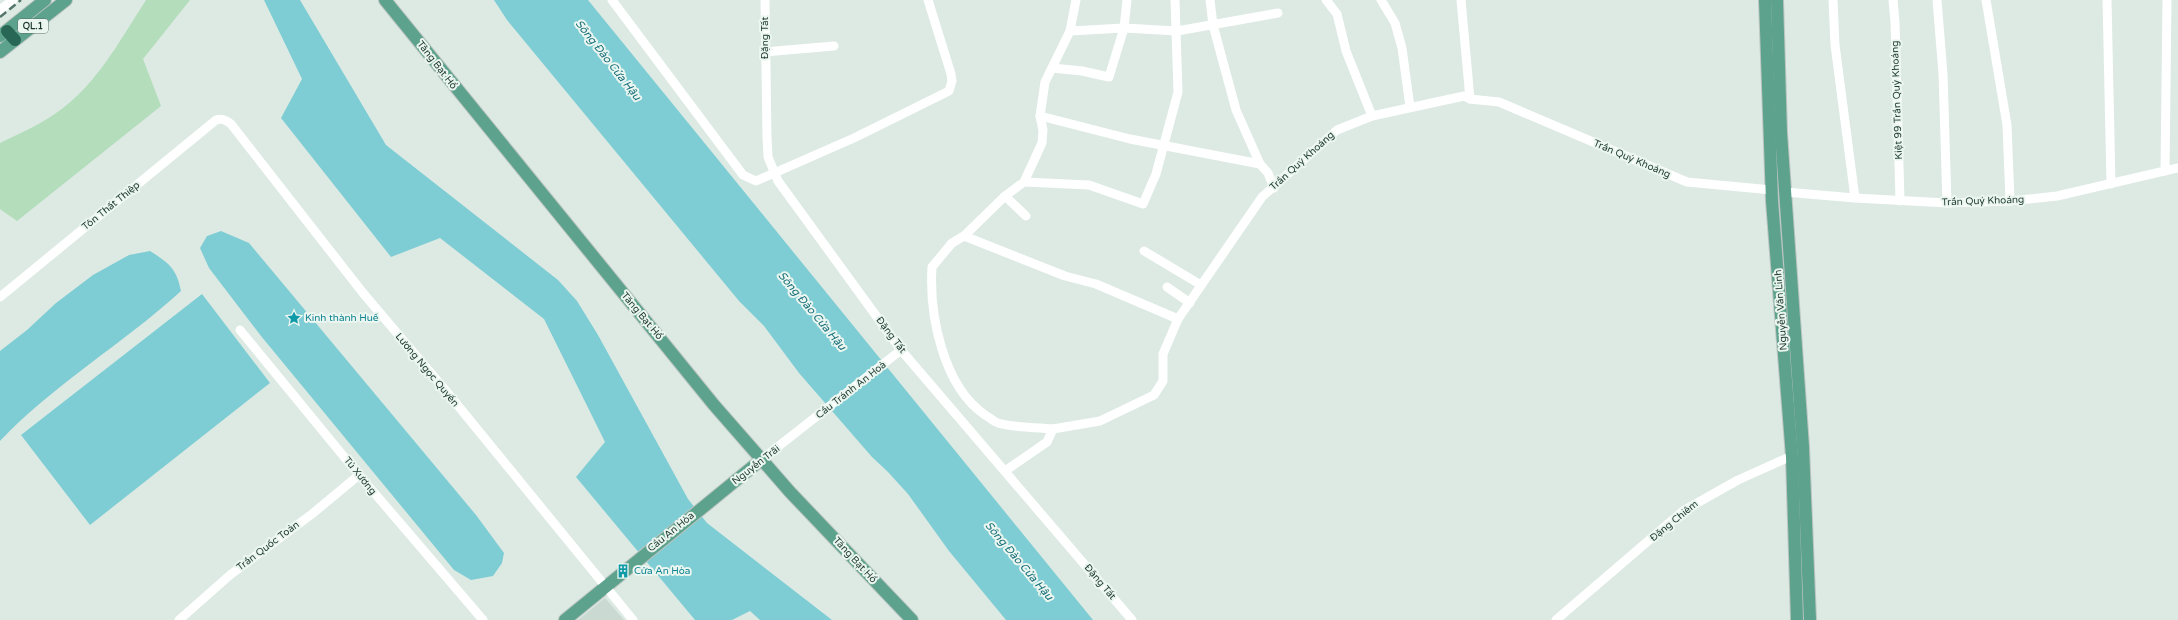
<svg xmlns="http://www.w3.org/2000/svg" width="2178" height="620" font-family="'Varela Round',sans-serif">
  <style>
    .built { fill: #cad9d2 }
    .green { fill: #b3ddbb }
    .water { fill: #7fcdd4 }
    .lines { fill: none; stroke-linecap: round; stroke-linejoin: round }
    .major-casing { stroke: #bbc4c1; stroke-width: 14 }
    .highway-casing { stroke: #bbc4c1; stroke-width: 14 }
    .minor { stroke: #fff; stroke-width: 9 }
    .major { stroke: #5da28c; stroke-width: 12 }
    .highway { stroke: #286756; stroke-width: 12 }
    .rail { stroke: #57766b; stroke-width: 2.5; stroke-dasharray: 8 4; stroke-linecap: butt }
    .labels { text-anchor: middle; dominant-baseline: central; stroke-width: 4; stroke-linejoin: round; paint-order: stroke }
    .shield { fill: #ecf6f1; stroke: #5b726a; stroke-width: 1 }
    .shield-label { font-size: 9px; font-weight: bold; fill: #1d3a30 }
    .street-label { font-size: 10px; fill: #1d3a30; stroke: #ecf6f1 }
    .culture-label { font-size: 10px; fill: #0d838f; stroke: #ecf6f1; text-anchor: start }
    .water-label { font-size: 11px; font-style: italic; fill: #156e78; stroke: #ecf6f1 }
  </style>
  <rect width="100%" height="100%" fill="#dceae3"/>
  <polygon class="built" points="605,598 624,620 578,620"/>
  <path class="green" d="M146,0H190L143,59L161,106L17,221L0,209V143C28,130 56,117 78,95C105,69 126,31 146,0Z"/>
  <g class="water">
    <polygon points="264,0 300,0 386,145 558,280 577,301 598,335 688,499 707,523 832,620 760,620 750,611 732,620 695,620 576,477 605,442 544,319 440,238 391,257 281,118 302,79"/>
    <polygon points="494,0 588,0 1093,620 1006,620 949,551 908,494 888,472 872,457 799,373 764,326 739,301 507,20"/>
    <polygon points="221,231 249,243 476,515 504,553 502,563 493,576 471,580 454,570 261,336 209,268 200,248 207,236"/>
    <path d="M150,251C169,263 177,269 181,291C123,344 54,384 0,441V351L27,330L56,303L93,275L129,255Z"/>
    <polygon points="202,294 270,383 90,525 21,435"/>
  </g>
  <g class="lines">
    <g class="major-casing">
      <g id="major">
        <polyline points="385,0 714,405 790,492 912,620"/>
        <polyline points="1765,0 1772,201 1792,457 1797,620"/>
        <polyline points="1777,0 1781,133 1803,447 1810,620"/>
        <polyline points="0,36 45,0"/>
        <polyline points="0,52 66,0"/>
        <polyline points="565,620 761,460"/>
      </g>
    </g>
    <g class="highway-casing">
      <polyline id="highway" points="7,31 15,40"/>
    </g>
    <g class="minor">
      <polyline points="612,0 743,175 756,181 854,138 949,91 952,81 951,74 928,0"/>
      <polyline points="765,0 767,137 768,157 778,181 901,350 1132,620"/>
      <polyline points="1210,0 1213,25 1236,110 1260,164 1268,173 1274,188"/>
      <polyline points="1326,0 1337,14 1346,51 1372,116"/>
      <polyline points="1381,0 1395,23 1402,48 1410,107"/>
      <polyline points="1461,0 1470,99"/>
      <polyline points="1833,0 1835,45 1855,198"/>
      <polyline points="1893,0 1895,22 1900,201"/>
      <polyline points="1937,0 1943,74 1947,203"/>
      <polyline points="1986,0 2007,125 2010,201"/>
      <polyline points="2107,0 2111,184"/>
      <polyline points="0,10 13,0"/>
      <polyline points="1070,31 1124,28 1177,31 1278,13"/>
      <polyline points="764,52 834,46"/>
      <polyline points="1052,68 1082,71 1109,77 1124,28 1127,0"/>
      <polyline points="1040,116 1130,139 1260,164"/>
      <polyline points="2165,171 2167,0"/>
      <polyline points="1024,182 1089,185 1143,204 1156,174 1178,92 1175,0"/>
      <polyline points="1785,192 1855,198 1947,203 2010,201 2057,196 2178,168"/>
      <polyline points="1005,196 1026,216"/>
      <polyline points="964,236 1065,276 1096,284 1178,319"/>
      <polyline points="1144,251 1201,285"/>
      <polyline points="1167,287 1190,303"/>
      <path d="M0,297L216,120C222,118 226,120 231,124L363,293L446,391L633,620"/>
      <polyline points="240,330 359,475 483,620"/>
      <path d="M1053,429C1036,427 1014,428 998,423C994,422 989,417 985,415C943,386 929,315 932,267L952,243L964,236L1005,196L1024,182L1042,143L1043,130L1040,116L1045,82L1070,31L1076,0"/>
      <polyline points="761,460 901,350"/>
      <polyline points="1005,471 1047,442 1053,429 1100,421 1154,395 1163,381 1163,354 1178,319 1262,197 1337,130 1372,116 1464,96 1470,99 1499,102 1687,182 1772,190"/>
      <polyline points="179,620 230,575 312,514 359,475"/>
      <polyline points="1556,620 1683,511 1738,480 1796,454"/>
    </g>
    <use href="#major" class="major"/>
    <use href="#highway" class="highway"/>
    <polyline class="rail" points="0,17 21,0"/>
  </g>
  <defs>
    <g id="sight-bare" transform="scale(1.08)"><path d="M0-6L1.8-2.2L6-1.7L2.9 1.2L3.7 5.4L0 3.3L-3.7 5.4L-2.9 1.2L-6-1.7L-1.8-2.2Z" fill="#0f9aa8" stroke="#ecf6f1" stroke-width="2.5" paint-order="stroke"/></g>
    <g id="building-bare" transform="scale(1.08)"><path d="M-4-6H4V6H1V3H-1V6H-4ZM-2.5-4.3h1.7v1.8h-1.7ZM.8-4.3h1.7v1.8H.8ZM-2.5-1h1.7V.8h-1.7ZM.8-1h1.7V.8H.8Z" fill="#0f9aa8" stroke="#ecf6f1" stroke-width="2.5" paint-order="stroke"/></g>
  </defs>
  <g fill-rule="evenodd">
    <use href="#sight-bare" x="294" y="318"/>
    <use href="#building-bare" x="623" y="571"/>
  </g>
  <g class="labels">
    <rect class="shield" x="18" y="19" width="30" height="14" rx="3"/>
    <g class="shield-label">
      <text x="33" y="26">QL.1</text>
    </g>
    <g class="street-label">
      <text transform="translate(765 38) rotate(-90)">Đặng Tất</text>
      <text transform="translate(437 65) rotate(52)">Tăng Bạt Hổ</text>
      <text transform="translate(1897 100) rotate(-92)">Kiệt 99 Trần Quý Khoáng</text>
      <text transform="translate(1632 159) rotate(23)">Trần Quý Khoáng</text>
      <text transform="translate(1302 161) rotate(-42)">Trần Quý Khoáng</text>
      <text transform="translate(1983 201) rotate(-2)">Trần Quý Khoáng</text>
      <text transform="translate(111 206) rotate(-39)">Tôn Thất Thiệp</text>
      <text transform="translate(1781 310) rotate(-94)">Nguyễn Văn Linh</text>
      <text transform="translate(642 316) rotate(50)">Tăng Bạt Hổ</text>
      <text transform="translate(891 335) rotate(53)">Đặng Tất</text>
      <text transform="translate(427 370) rotate(50)">Lương Ngọc Quyến</text>
      <text transform="translate(851 390) rotate(-38)">Cầu Tránh An Hoà</text>
      <text transform="translate(756 465) rotate(-38)">Nguyễn Trãi</text>
      <text transform="translate(360 476) rotate(51)">Tú Xương</text>
      <text transform="translate(1674 521) rotate(-39)">Đặng Chiêm</text>
      <text transform="translate(671 532) rotate(-39)">Cầu An Hòa</text>
      <text transform="translate(268 546) rotate(-37)">Trần Quốc Toản</text>
      <text transform="translate(855 560) rotate(47)">Tăng Bạt Hổ</text>
      <text transform="translate(1100 582) rotate(50)">Đặng Tất</text>
    </g>
    <g class="culture-label">
      <text x="305" y="318">Kinh thành Huế</text>
      <text x="634" y="571">Cửa An Hòa</text>
    </g>
    <g class="water-label">
      <text transform="translate(608 60) rotate(52)">Sông Đào Cửa Hậu</text>
      <text transform="translate(812 311) rotate(50)">Sông Đào Cửa Hậu</text>
      <text transform="translate(1019 561) rotate(50)">Sông Đào Cửa Hậu</text>
    </g>
  </g>
</svg>
